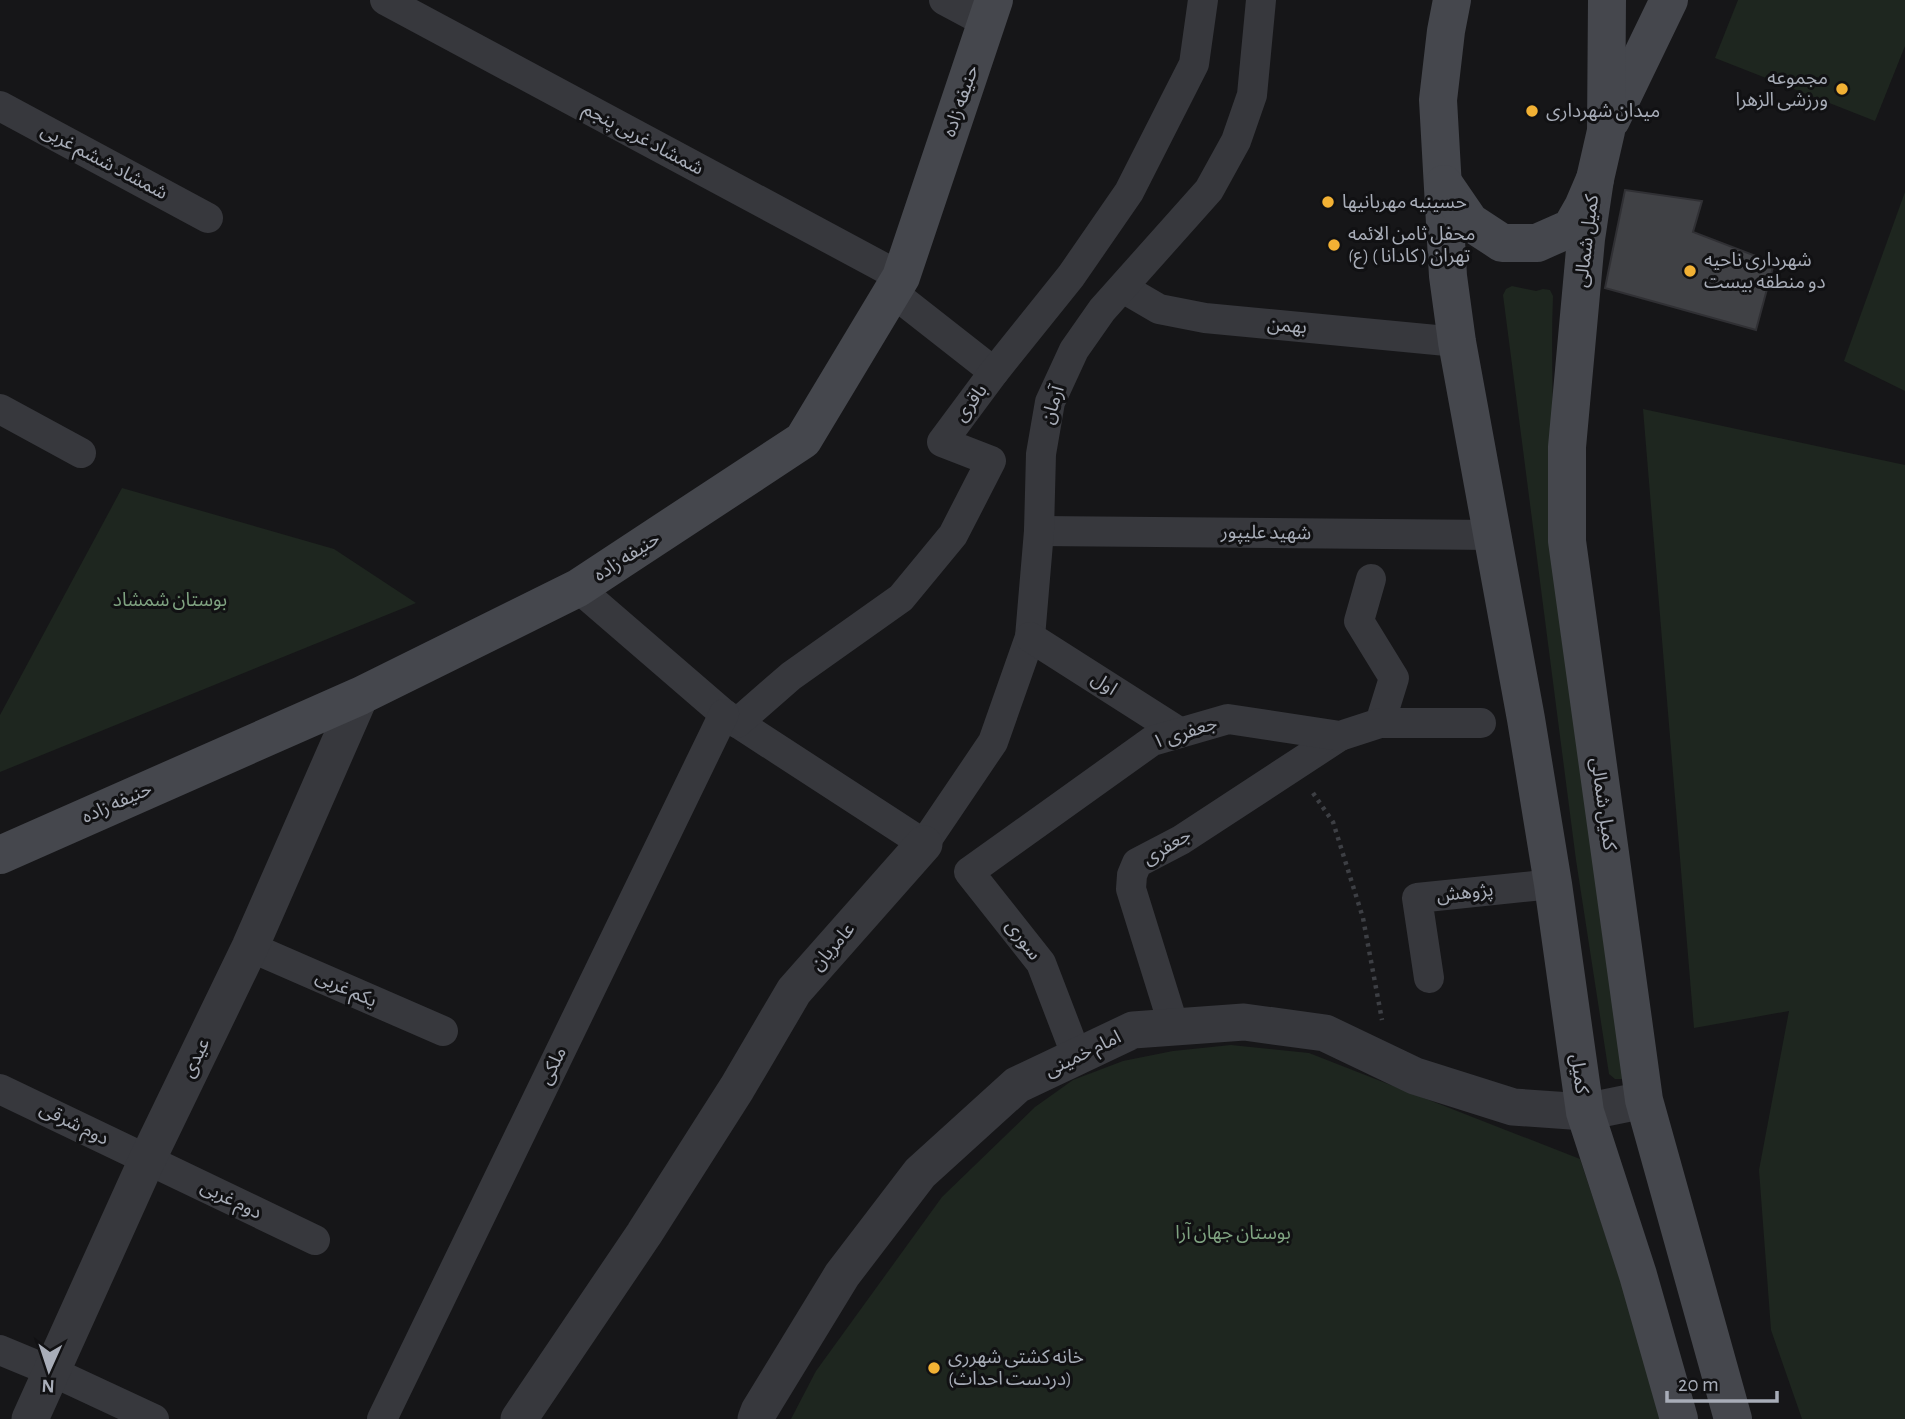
<svg xmlns="http://www.w3.org/2000/svg" width="1905" height="1419" font-family="'Alegreya Sans','Noto Sans Arabic',sans-serif">
  <style>
    .green { fill: #1e261f }
    .building { fill: #404145; stroke: #303034; stroke-width: 2 }
    .lines { fill: none; stroke-linecap: round; stroke-linejoin: round }
    .path { stroke: #3d3f44; stroke-width: 4.5; stroke-dasharray: 3.5 5; stroke-linecap: butt }
    .minor { stroke: #37383d; stroke-width: 30 }
    .tertiary { stroke: #37383d; stroke-width: 37 }
    .secondary { stroke: #45474d; stroke-width: 38 }
    .poi-dot { fill: #f2b134; stroke: #111113; stroke-width: 2.5 }
    .labels { text-anchor: middle; dominant-baseline: central; stroke-width: 6; stroke-linejoin: round; paint-order: stroke }
    .poi-label { font-size: 19px; fill: #a8adb8; stroke: #111113; text-anchor: start }
    .street-label { font-size: 19px; fill: #a8adb8; stroke: #111113 }
    .park-label { font-size: 19px; fill: #7fa381; stroke: #111113 }
  </style>
  <rect width="100%" height="100%" fill="#161618"/>
  <g class="green">
    <polygon points="1738,0 1905,0 1905,46 1875,121 1715,58"/>
    <polygon points="1905,192 1905,391 1844,361"/>
    <path d="M1512,286L1536,291L1543,289L1550,290L1553,296C1551,344 1553,390 1553,437L1623,1079H1615L1609,1074L1576,860L1503,295L1506,289Z"/>
    <polygon points="1643,409 1905,465 1905,1419 1802,1419 1771,1330 1759,1170 1789,1011 1694,1028"/>
    <polygon points="122,488 334,549 416,603 0,772 0,715"/>
    <polygon points="1231,1045 1309,1053 1580,1159 1667,1419 791,1419 816,1371 942,1197 1035,1107 1073,1080 1123,1061 1173,1051"/>
  </g>
  <polygon class="building" points="1625,190 1702,201 1693,232 1774,263 1756,330 1605,288"/>
  <g class="lines">
    <polyline class="path" points="1313,793 1333,822 1363,918 1382,1020"/>
    <g class="minor">
      <polyline points="385,0 901,277"/>
      <polyline points="944,0 987,23"/>
      <polyline points="0,106 208,218"/>
      <polyline points="1123,288 1159,309 1205,318 1457,342"/>
      <polyline points="892,292 994,372"/>
      <polyline points="0,409 81,453"/>
      <polyline points="1039,531 1494,535"/>
      <polyline points="1371,579 1359,621 1394,678 1380,723"/>
      <polyline points="578,588 724,714 924,844 993,742 1030,637 1039,531 1041,454 1050,402 1074,350 1102,310 1209,190 1236,141 1252,95 1261,0"/>
      <polyline points="1030,637 1179,732"/>
      <polyline points="737,723 791,676 901,598 953,535 991,461 942,442 994,372 1071,276 1129,192 1194,64 1203,0"/>
      <polyline points="250,947 443,1031"/>
      <polyline points="1429,978 1417,898 1553,884"/>
      <polyline points="1174,1027 1131,889 1132,875 1137,863 1181,840 1340,736"/>
      <polyline points="1077,1057 1041,963 969,872 1152,741 1228,719 1340,736 1380,723 1481,723"/>
      <polyline points="0,1089 315,1240"/>
      <polyline points="0,1350 53,1372 154,1419"/>
      <polyline points="382,1419 724,714"/>
    </g>
    <g class="tertiary">
      <polyline points="30,1419 147,1160 250,947 360,696"/>
      <polyline points="519,1419 644,1234 737,1088 794,991 924,844"/>
      <polyline points="756,1419 759,1411 842,1275 920,1173 1017,1085 1133,1030 1244,1022 1325,1033 1415,1076 1513,1107 1585,1112 1644,1100"/>
    </g>
    <g class="secondary">
      <polyline points="1452,0 1446,31 1438,100 1448,276 1457,342 1526,719 1553,884 1585,1112 1638,1275 1679,1419"/>
      <polyline points="1611,120 1669,0"/>
      <polyline points="1595,179 1586,239 1567,447 1567,541 1644,1100 1733,1419"/>
      <polyline points="1444,184 1470,222 1502,243 1537,243 1571,228 1583,207 1595,179 1606,131 1607,0"/>
      <polyline points="0,855 360,696 578,588 803,440 901,277 994,0"/>
    </g>
  </g>
  <g class="poi-dot">
    <circle cx="1842" cy="89" r="7"/>
    <circle cx="1532" cy="111" r="7"/>
    <circle cx="1328" cy="202" r="7"/>
    <circle cx="1334" cy="245" r="7"/>
    <circle cx="1690" cy="271" r="7"/>
    <circle cx="934" cy="1368" r="7"/>
  </g>
  <g class="labels">
    <g class="poi-label">
      <text x="1828" y="78" text-anchor="end">مجموعه<tspan x="1828" dy="22">ورزشی الزهرا</tspan></text>
      <text x="1546" y="111">میدان شهرداری</text>
      <text x="1342" y="202">حسینیه مهربانیها</text>
      <text x="1348" y="234">محفل ثامن الائمه<tspan x="1348" dy="22">(ع) تهران ( کادانا )</tspan></text>
      <text x="1704" y="260">شهرداری ناحیه<tspan x="1704" dy="22">دو منطقه بیست</tspan></text>
      <text x="948" y="1357">خانه کشتی شهرری<tspan x="948" dy="22">(دردست احداث)</tspan></text>
    </g>
    <g class="street-label">
      <text transform="translate(961 101) rotate(-71)">حنیفه زاده</text>
      <text transform="translate(643 139) rotate(28)">شمشاد غربی پنجم</text>
      <text transform="translate(104 162) rotate(28)">شمشاد ششم غربی</text>
      <text transform="translate(1587 241) rotate(-83)">کمیل شمالی</text>
      <text transform="translate(1287 326) rotate(5)">بهمن</text>
      <text transform="translate(971 403) rotate(-53)">باقری</text>
      <text transform="translate(1053 405) rotate(-73)">آرمان</text>
      <text transform="translate(1266 533) rotate(1)">شهید علیپور</text>
      <text transform="translate(627 557) rotate(-33)">حنیفه زاده</text>
      <text transform="translate(1104 684) rotate(33)">اول</text>
      <text transform="translate(1185 733) rotate(-18)">جعفری ۱</text>
      <text transform="translate(117 803) rotate(-24)">حنیفه زاده</text>
      <text transform="translate(1603 804) rotate(82)">کمیل شمالی</text>
      <text transform="translate(1167 847) rotate(-31)">جعفری</text>
      <text transform="translate(1465 893) rotate(-6)">پژوهش</text>
      <text transform="translate(1023 940) rotate(53)">سوری</text>
      <text transform="translate(833 947) rotate(-49)">عامریان</text>
      <text transform="translate(346 989) rotate(24)">یکم غربی</text>
      <text transform="translate(1083 1054) rotate(-26)">امام خمینی</text>
      <text transform="translate(196 1058) rotate(-64)">عیدی</text>
      <text transform="translate(553 1066) rotate(-64)">ملکی</text>
      <text transform="translate(1579 1074) rotate(82)">کمیل</text>
      <text transform="translate(74 1124) rotate(26)">دوم شرقی</text>
      <text transform="translate(231 1200) rotate(26)">دوم غربی</text>
    </g>
    <g class="park-label">
      <text x="170" y="600">بوستان شمشاد</text>
      <text x="1233" y="1233">بوستان جهان آرا</text>
    </g>
  </g>
  <g transform="translate(49 1370) rotate(183)" stroke="#111113" stroke-width="5" paint-order="stroke">
  <path d="M0-5L12 26L0 18L-12 26Z" fill="#a8adb8"/>
  <text y="-10" font-size="19" font-weight="bold" text-anchor="middle" fill="#a8adb8">N</text>
  </g>
  <path d="M1667 1391v10h110v-10" fill="none" stroke="#a8adb8" stroke-width="3.5"/>
  <text x="1678" y="1391" font-size="21" fill="#a8adb8" stroke="#111113" stroke-width="5" paint-order="stroke">20 m</text>
</svg>
